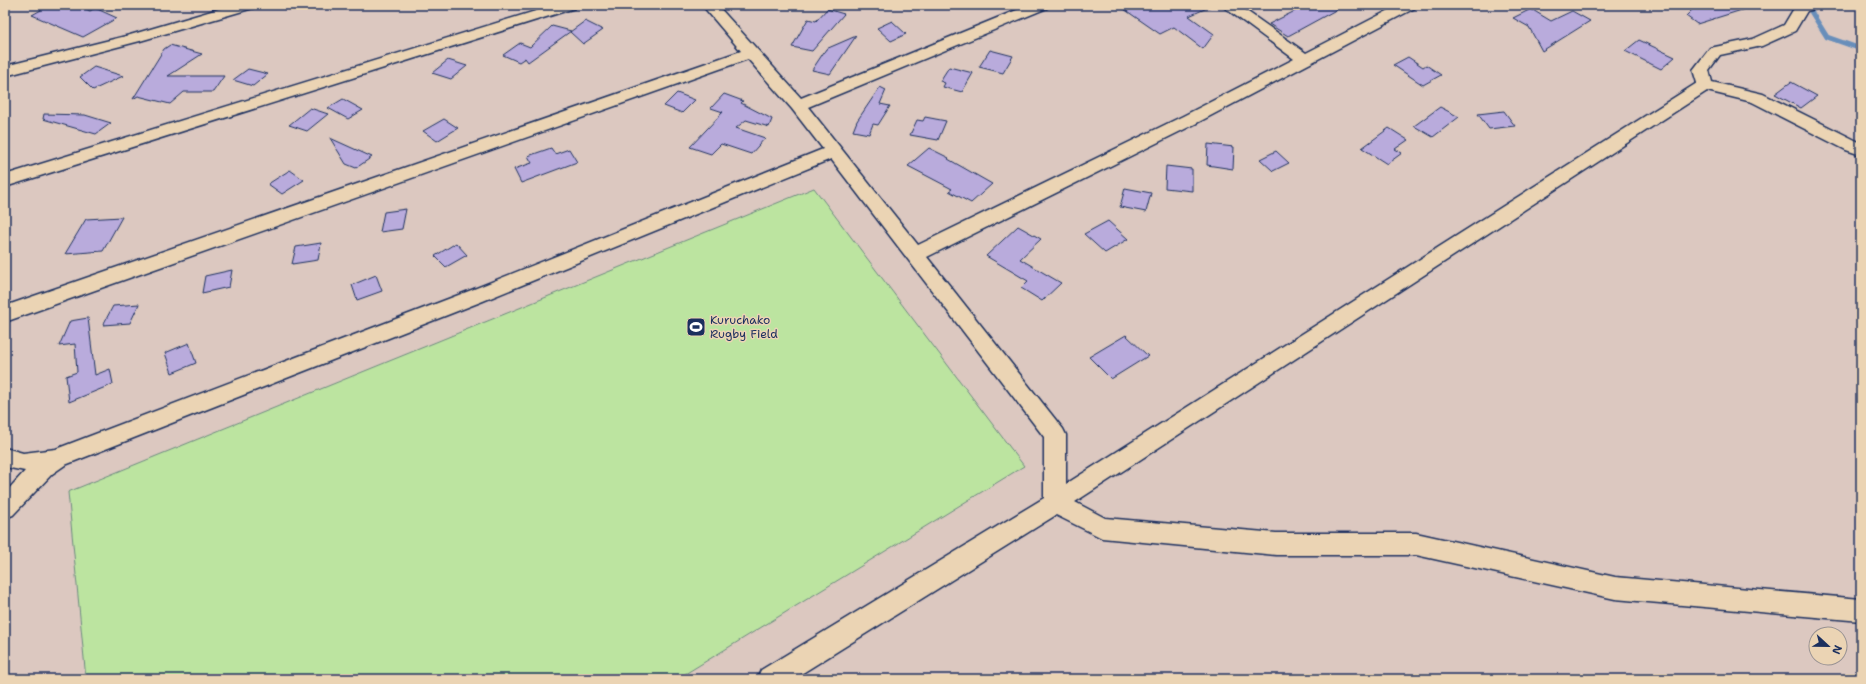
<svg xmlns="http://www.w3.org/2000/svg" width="1866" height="684" font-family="'Shantell Sans',sans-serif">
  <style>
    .green { fill: #bce4a0; stroke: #6c8a7f }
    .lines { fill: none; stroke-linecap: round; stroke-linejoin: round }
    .stream { stroke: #688eba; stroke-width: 5 }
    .building { fill: #b9abdc; stroke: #1b2f5e }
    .street-casing { stroke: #1b2f5e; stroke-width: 3 }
    .street { fill: #ebd4b4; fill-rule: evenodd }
    .labels { text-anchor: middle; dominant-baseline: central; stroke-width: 3; stroke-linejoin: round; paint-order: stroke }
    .poi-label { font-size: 12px; fill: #1b2f5e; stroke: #ebd4b4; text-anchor: start }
  </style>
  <rect width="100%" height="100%" fill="#dcc8c0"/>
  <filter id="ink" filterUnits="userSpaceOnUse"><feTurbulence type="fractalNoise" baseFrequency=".025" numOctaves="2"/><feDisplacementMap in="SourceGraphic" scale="8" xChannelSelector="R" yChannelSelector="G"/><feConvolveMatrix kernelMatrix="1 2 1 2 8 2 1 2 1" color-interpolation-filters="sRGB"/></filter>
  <g filter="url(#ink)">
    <polygon class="green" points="814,188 1024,466 677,679 86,679 68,492"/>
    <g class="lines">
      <polyline class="stream" points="1807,5 1827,37 1861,49"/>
    </g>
    <g class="building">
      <polygon points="50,5 78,5 90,11 95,8 117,18 83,37 32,15"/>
      <polygon points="1118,5 1214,5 1189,16 1214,34 1203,49 1174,27 1160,34"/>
      <polygon points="1307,5 1345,5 1288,36 1269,24"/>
      <polygon points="1697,5 1745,5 1745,9 1697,24 1686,16"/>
      <polygon points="827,9 844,14 812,51 792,47 808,19 816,21"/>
      <polygon points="1531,9 1551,21 1572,11 1590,21 1542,51 1529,27 1513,18"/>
      <polygon points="585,21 603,30 583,44 570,32"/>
      <polygon points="892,21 906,34 891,41 877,28"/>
      <polygon points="552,26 571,31 528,62 525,58 519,62 503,55 520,43 530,47"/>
      <polygon points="856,36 830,74 812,70 826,49"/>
      <polygon points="1639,40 1675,57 1661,69 1625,51"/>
      <polygon points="170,45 202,54 168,76 224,76 213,92 184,92 170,104 138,96 133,99 164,49"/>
      <polygon points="990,50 1013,56 1003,73 979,67"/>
      <polygon points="1408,57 1423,67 1426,65 1441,75 1423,85 1393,65"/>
      <polygon points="448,60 467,66 451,79 432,73"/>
      <polygon points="94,67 123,76 93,90 80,77"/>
      <polygon points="949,67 973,73 962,92 943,87 945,83 940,81"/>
      <polygon points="248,69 268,74 253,86 233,80"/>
      <polygon points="1791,82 1817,96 1801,108 1775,94"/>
      <polygon points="880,87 886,90 880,104 890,106 878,125 873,124 869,134 853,131 857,121"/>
      <polygon points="677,93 695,100 682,113 664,106"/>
      <polygon points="724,94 743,101 741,103 772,119 769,127 746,120 736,128 765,138 751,154 721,144 711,154 690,147 723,112 711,108"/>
      <polygon points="343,99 363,110 348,119 328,108"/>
      <polygon points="1440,107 1459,117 1433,137 1414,126"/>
      <polygon points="310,108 328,114 307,131 289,125"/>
      <polygon points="1504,111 1515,126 1489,129 1478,114"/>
      <polygon points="44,114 85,115 111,123 96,134 43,119"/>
      <polygon points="925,117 946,121 938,140 910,135 917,120 923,121"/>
      <polygon points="444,119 458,128 437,141 423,131"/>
      <polygon points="1389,128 1408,140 1395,149 1402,153 1387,164 1362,148"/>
      <polygon points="330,138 372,157 356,168 346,164"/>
      <polygon points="1208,144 1234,147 1233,169 1207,165"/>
      <polygon points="551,148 555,154 569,149 577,162 521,183 514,169 532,163 528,156"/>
      <polygon points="929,148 949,158 948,159 992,184 971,203 949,191 952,189 908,166"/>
      <polygon points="1276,151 1289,163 1273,171 1260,159"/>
      <polygon points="1166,166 1192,169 1192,191 1165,188"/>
      <polygon points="290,170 304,180 282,194 268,184"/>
      <polygon points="1125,188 1151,193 1146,212 1120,207"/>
      <polygon points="406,209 402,229 380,232 384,212"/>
      <polygon points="122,217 103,251 65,254 86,219"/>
      <polygon points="1108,221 1128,239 1105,253 1084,234"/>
      <polygon points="1018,226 1041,239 1020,259 1061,283 1042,301 1021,288 1028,281 986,256"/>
      <polygon points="321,243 318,260 292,264 296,247"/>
      <polygon points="456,243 467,255 446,267 435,256"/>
      <polygon points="232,270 229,287 202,293 205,276"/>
      <polygon points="376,275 382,291 357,300 352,285"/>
      <polygon points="139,304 130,323 103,325 113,306"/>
      <polygon points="88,318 95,375 110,369 113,384 69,402 66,376 77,372 75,344 59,346 70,321"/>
      <polygon points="1126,335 1148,356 1111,379 1089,357"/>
      <polygon points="189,343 196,363 172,373 165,353"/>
    </g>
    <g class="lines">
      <g class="street-casing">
        <g id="street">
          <polygon points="232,5 255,5 253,8 140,41 5,76 5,66 130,35"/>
          <polygon points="555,5 577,5 575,8 5,187 5,175"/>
          <polygon points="702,5 717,5 801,98 1029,5 1049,5 1047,8 808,107 918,245 1183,116 1294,59 1221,5 1238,5 1306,53 1399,5 1417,5 1415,8 1195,124 927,257 1063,429 1066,435 1066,484 1697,83 1693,70 1710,48 1753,39 1784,25 1796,5 1821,5 1819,8 1807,11 1795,31 1762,46 1720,55 1709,70 1712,82 1763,94 1861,143 1861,155 1846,150 1752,102 1707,91 1075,502 1105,518 1276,533 1416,533 1615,577 1861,599 1861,621 1615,599 1416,555 1276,555 1102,538 1056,515 793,679 757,679 761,670 1044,498 1044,437 831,159 483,301 65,465 52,474 13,515 5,518 5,493 25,471 5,467 5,448 23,453 56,449 469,291 823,149 792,109 748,59 5,322 5,306 741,51"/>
        </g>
      </g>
      <use href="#street" class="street"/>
    </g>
  </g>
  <defs>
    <g id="stadium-square" transform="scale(1)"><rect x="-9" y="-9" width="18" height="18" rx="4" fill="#1b2f5e" stroke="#ebd4b4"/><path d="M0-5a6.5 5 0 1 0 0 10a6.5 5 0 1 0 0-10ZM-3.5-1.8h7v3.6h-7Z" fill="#fff"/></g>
  </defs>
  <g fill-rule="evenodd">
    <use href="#stadium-square" x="696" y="327"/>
  </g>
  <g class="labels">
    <g class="poi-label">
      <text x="710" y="320">Kuruchako<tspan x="710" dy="14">Rugby Field</tspan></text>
    </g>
  </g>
  <rect width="1866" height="684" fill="none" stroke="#ebd4b4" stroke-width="20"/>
  <rect x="10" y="10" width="1846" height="664" fill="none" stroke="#1b2f5e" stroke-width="1.5" filter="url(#ink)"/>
  <g transform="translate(1828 646) rotate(112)"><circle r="19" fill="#ebd4b4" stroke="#989292"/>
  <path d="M0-3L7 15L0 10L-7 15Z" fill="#1b2f5e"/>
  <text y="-6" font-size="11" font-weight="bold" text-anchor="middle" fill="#1b2f5e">N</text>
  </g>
</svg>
